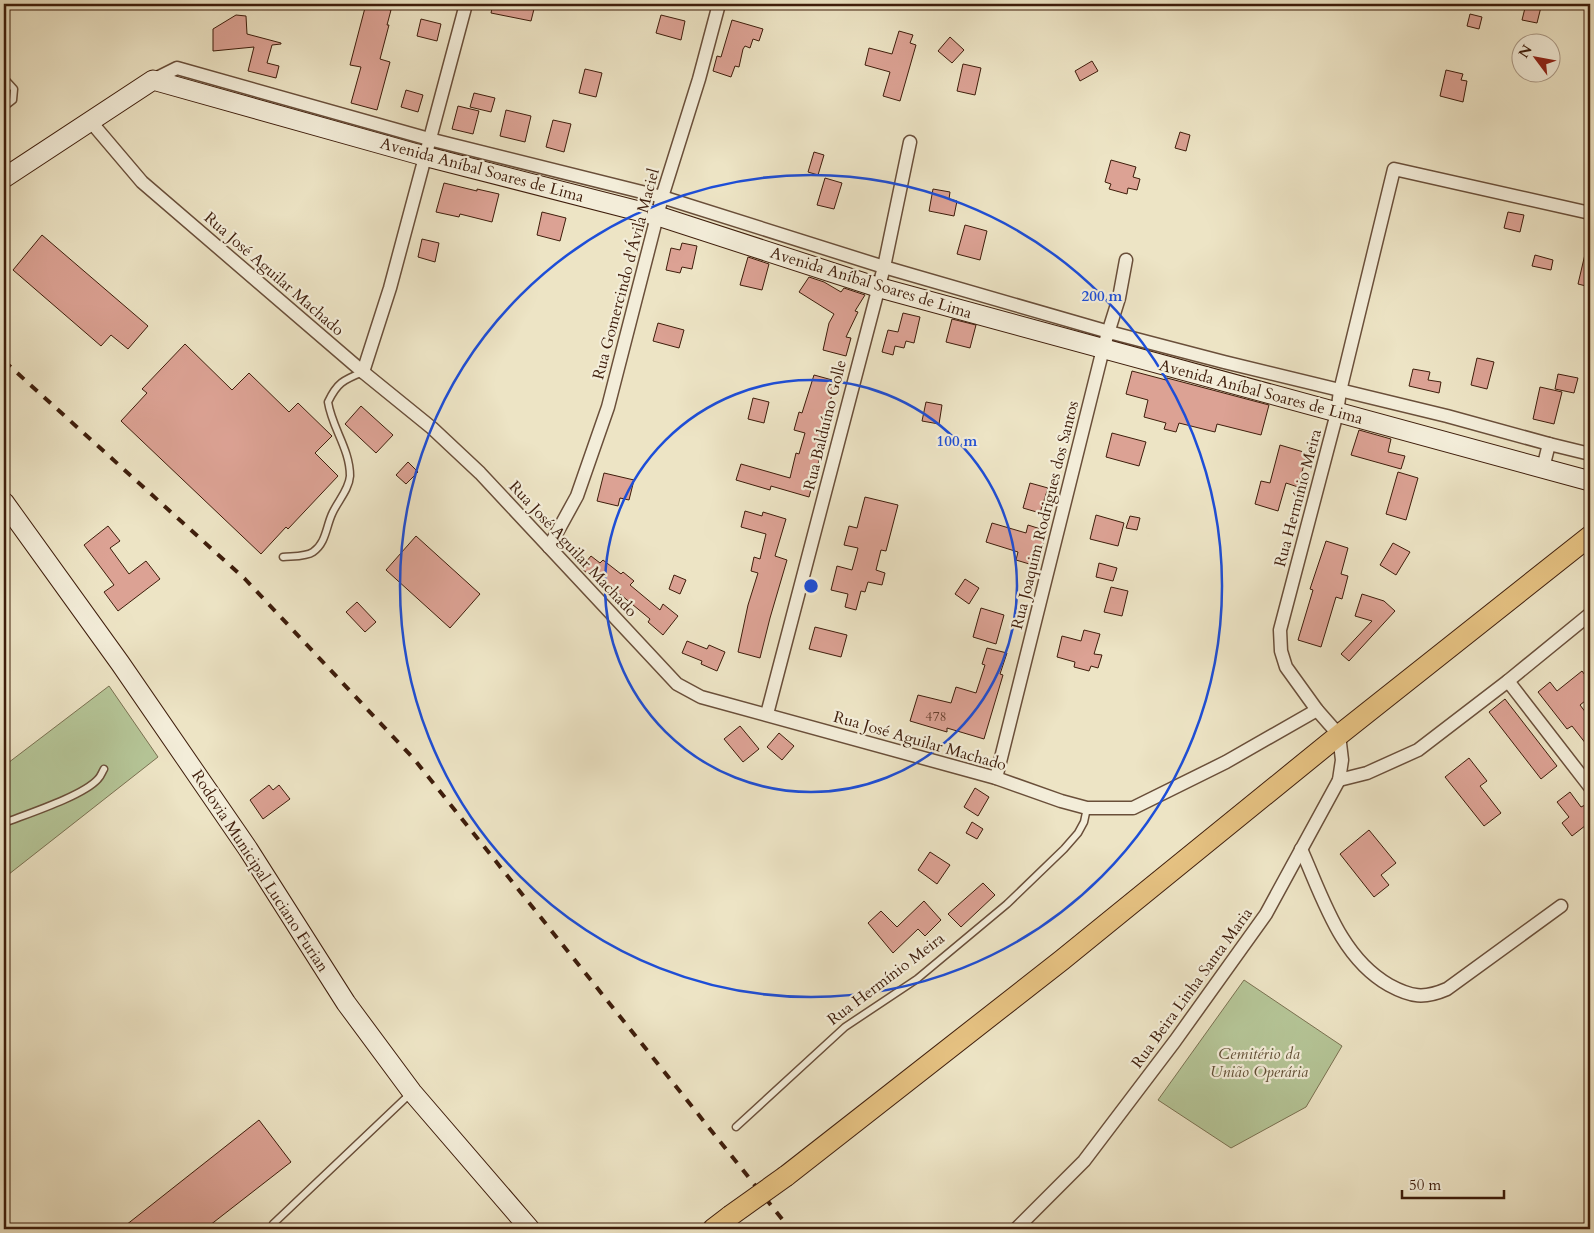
<svg xmlns="http://www.w3.org/2000/svg" width="1594" height="1233" font-family="Cardo,serif">
  <style>
    .green { fill: #b5c597; stroke: #7a7151 }
    .building { fill: #dca294; stroke: #3e1d0b }
    .lines { fill: none; stroke-linecap: round; stroke-linejoin: round }
    .lane-casing { stroke: #6a4f3a; stroke-width: 9 }
    .street-casing { stroke: #6a4f3a; stroke-width: 15 }
    .secondary-casing { stroke: #3e1d0b; stroke-width: 21 }
    .primary-casing { stroke: #3e1d0b; stroke-width: 22 }
    .lane { stroke: #f3edd9; stroke-width: 6 }
    .street { stroke: #f3edd9; stroke-width: 12 }
    .secondary { stroke: #f3edd9; stroke-width: 19 }
    .primary { stroke: #e6c282; stroke-width: 20 }
    .rail { stroke: #3e1d0b; stroke-width: 4; stroke-dasharray: 9 9; stroke-linecap: butt }
    .primary-bridge-casing { stroke: #3e1d0b; stroke-width: 22; stroke-linecap: butt }
    .primary-bridge { stroke: #e6c282; stroke-width: 20 }
    .ring { fill: none; stroke: #1d4ed8; stroke-width: 2.5 }
    .labels { text-anchor: middle; dominant-baseline: central; stroke-width: 4.5; stroke-linejoin: round; paint-order: stroke }
    .number-label { font-size: 14px; fill: #663e2d }
    .street-label { font-size: 16px; fill: #3e1d0b; stroke: #f3edd9 }
    .park-label { font-size: 16px; font-style: italic; fill: #624f35; stroke: #f3edd9 }
    .centre { fill: #1d4ed8; stroke: #f3edd9; stroke-width: 2.5 }
    .ring-label { font-size: 15px; text-anchor: middle; font-weight: bold; fill: #1d4ed8; stroke: #f3edd9; stroke-width: 4.5; stroke-linejoin: round; paint-order: stroke }
  </style>
  <rect width="100%" height="100%" fill="#ede4c5"/>
  <filter id="stains"><feTurbulence type="fractalNoise" baseFrequency=".004" numOctaves="4"/><feColorMatrix values="0 0 0 0 .2 0 0 0 0 .09 0 0 0 0 .02 0 0 0 .5 -.17"/></filter>
  <radialGradient id="worn" r=".72"><stop offset=".6" stop-color="#630" stop-opacity="0"/><stop offset="1" stop-color="#630" stop-opacity=".3"/></radialGradient>
  <g class="green">
    <polygon points="109,686 158,757 4,878 4,766"/>
    <polygon points="1244,980 1342,1046 1306,1107 1231,1148 1158,1100"/>
  </g>
  <g class="building">
    <polygon points="366,4 391,10 387,25 389,25 380,59 390,62 377,110 351,103 361,67 350,65"/>
    <polygon points="493,4 528,4 535,5 531,21 491,13"/>
    <polygon points="1526,4 1541,7 1537,23 1522,20"/>
    <polygon points="1470,14 1482,17 1479,29 1467,26"/>
    <polygon points="236,15 246,16 247,34 281,43 281,44 272,45 267,63 279,66 276,78 248,71 254,47 213,51 213,29"/>
    <polygon points="661,15 685,21 681,40 656,33"/>
    <polygon points="421,19 441,24 437,41 417,36"/>
    <polygon points="732,20 763,29 759,41 753,39 750,48 745,46 743,49 739,67 735,66 731,77 713,71 717,56 721,57"/>
    <polygon points="899,31 913,35 910,43 916,45 900,101 883,96 890,72 865,65 869,48 892,54"/>
    <polygon points="950,37 964,50 952,63 938,51"/>
    <polygon points="1092,61 1098,71 1080,81 1075,71"/>
    <polygon points="963,64 981,68 975,95 957,91"/>
    <polygon points="585,69 602,73 596,97 579,93"/>
    <polygon points="1446,70 1463,74 1461,80 1467,81 1463,102 1440,96"/>
    <polygon points="406,90 423,95 418,112 401,107"/>
    <polygon points="474,93 495,98 491,112 470,107"/>
    <polygon points="458,106 479,111 473,134 452,129"/>
    <polygon points="506,110 531,116 525,142 500,136"/>
    <polygon points="553,120 571,124 564,152 546,147"/>
    <polygon points="1180,132 1190,135 1186,151 1175,148"/>
    <polygon points="814,152 824,155 818,175 808,172"/>
    <polygon points="1111,160 1136,167 1133,177 1140,179 1137,190 1128,188 1127,194 1109,189 1111,184 1105,182"/>
    <polygon points="825,178 842,183 834,209 817,205"/>
    <polygon points="444,183 477,191 477,189 499,194 492,222 460,214 459,217 436,212"/>
    <polygon points="933,189 950,192 949,199 957,201 954,216 929,211"/>
    <polygon points="542,212 566,218 560,241 537,235"/>
    <polygon points="1508,212 1524,215 1520,232 1504,228"/>
    <polygon points="965,225 987,231 980,260 957,254"/>
    <polygon points="42,235 148,326 128,349 111,335 101,346 13,270"/>
    <polygon points="422,239 439,243 435,262 418,257"/>
    <polygon points="682,243 697,246 692,269 682,267 680,273 666,270 671,248 680,250"/>
    <polygon points="1586,250 1590,250 1590,287 1578,284"/>
    <polygon points="1535,255 1553,260 1551,270 1532,266"/>
    <polygon points="748,257 769,264 762,290 740,285"/>
    <polygon points="809,277 824,282 841,292 844,288 865,295 855,311 858,312 846,337 851,338 846,356 823,350 829,323 834,314 799,292"/>
    <polygon points="903,313 920,317 914,343 906,341 904,348 895,346 893,355 882,352 888,330 898,332"/>
    <polygon points="952,319 976,325 970,348 946,342"/>
    <polygon points="658,323 684,330 679,348 653,341"/>
    <polygon points="185,344 232,390 249,373 289,412 298,403 332,436 315,453 338,476 288,529 286,527 261,554 121,421 147,393 142,389"/>
    <polygon points="1477,358 1494,362 1487,389 1471,385"/>
    <polygon points="1413,369 1430,372 1428,380 1441,382 1439,393 1409,386"/>
    <polygon points="1132,371 1166,380 1167,378 1269,405 1261,435 1217,424 1215,432 1179,423 1176,432 1164,429 1166,423 1144,417 1148,400 1126,394"/>
    <polygon points="1558,374 1578,378 1574,393 1555,389"/>
    <polygon points="814,375 836,381 825,419 830,420 809,497 771,486 770,490 736,480 741,464 790,478 796,453 799,454 805,433 794,430 799,412 802,413"/>
    <polygon points="1540,387 1562,392 1554,424 1533,419"/>
    <polygon points="753,398 769,402 764,423 748,419"/>
    <polygon points="926,402 942,405 939,424 922,421"/>
    <polygon points="361,406 393,435 376,453 345,424"/>
    <polygon points="1359,430 1391,439 1388,452 1405,456 1401,469 1351,455"/>
    <polygon points="1112,433 1146,442 1139,466 1106,457"/>
    <polygon points="1280,445 1307,453 1298,487 1286,483 1278,511 1255,504 1261,481 1270,483"/>
    <polygon points="408,462 418,472 406,484 396,475"/>
    <polygon points="1398,472 1418,478 1406,520 1386,514"/>
    <polygon points="604,473 634,480 629,500 620,498 618,506 597,501"/>
    <polygon points="1030,483 1048,488 1040,513 1023,508"/>
    <polygon points="865,497 898,505 886,551 881,550 876,570 885,573 882,585 868,582 865,592 861,591 856,610 845,607 848,594 831,590 837,566 852,570 858,548 844,545 849,526 857,528"/>
    <polygon points="745,511 762,516 763,512 786,519 775,556 787,560 770,618 760,658 738,652 748,605 758,573 751,571 754,557 760,559 766,534 741,527"/>
    <polygon points="1096,515 1124,523 1118,546 1090,539"/>
    <polygon points="1130,516 1140,518 1137,530 1126,528"/>
    <polygon points="992,523 1026,533 1028,525 1047,531 1036,566 1016,560 1018,552 986,542"/>
    <polygon points="108,526 120,541 110,548 129,574 146,561 160,579 118,611 104,592 114,585 84,545"/>
    <polygon points="416,536 480,594 450,628 386,570"/>
    <polygon points="1326,541 1348,548 1341,574 1348,576 1342,599 1336,597 1321,647 1298,640 1313,590 1310,589"/>
    <polygon points="1393,543 1410,552 1396,575 1380,565"/>
    <polygon points="591,556 600,563 603,560 621,574 623,572 634,581 630,585 660,610 663,604 678,616 663,635 648,622 650,619 609,585 606,589 581,568"/>
    <polygon points="1099,563 1117,568 1113,581 1096,577"/>
    <polygon points="674,575 686,580 680,594 669,589"/>
    <polygon points="965,579 979,588 969,604 955,594"/>
    <polygon points="1111,587 1128,591 1122,616 1104,612"/>
    <polygon points="1362,594 1384,601 1395,611 1349,661 1341,654 1372,621 1355,616"/>
    <polygon points="357,602 376,622 365,632 346,612"/>
    <polygon points="981,608 1004,615 996,644 973,637"/>
    <polygon points="815,627 847,635 841,657 809,649"/>
    <polygon points="1084,630 1100,634 1094,654 1102,655 1098,668 1091,666 1089,671 1074,667 1075,662 1057,657 1062,636 1081,641"/>
    <polygon points="687,641 707,649 709,645 725,652 717,671 701,664 702,661 682,653"/>
    <polygon points="987,648 1007,653 1000,674 1003,675 984,739 947,728 947,732 910,721 918,695 951,703 956,687 976,693 985,665 982,664"/>
    <polygon points="1582,671 1590,682 1590,697 1580,705 1590,718 1590,749 1572,726 1567,729 1538,692 1550,682 1557,691"/>
    <polygon points="1505,699 1557,766 1541,779 1489,712"/>
    <polygon points="740,726 759,749 743,762 724,739"/>
    <polygon points="779,733 794,746 782,760 767,747"/>
    <polygon points="1469,758 1487,781 1480,786 1501,813 1484,826 1445,777"/>
    <polygon points="269,785 273,790 279,785 290,799 263,819 250,800"/>
    <polygon points="975,788 989,797 978,816 964,807"/>
    <polygon points="1570,792 1581,807 1585,805 1590,811 1590,822 1572,836 1562,823 1569,817 1557,802"/>
    <polygon points="972,822 983,829 977,839 966,833"/>
    <polygon points="1369,830 1396,863 1381,875 1389,885 1374,897 1340,854"/>
    <polygon points="930,852 950,865 937,884 918,870"/>
    <polygon points="983,883 995,895 961,927 948,914"/>
    <polygon points="924,901 941,920 925,936 918,929 893,953 868,923 881,911 897,927"/>
    <polygon points="259,1120 291,1162 205,1229 121,1229"/>
  </g>
  <g class="lines">
    <g class="lane-casing">
      <g id="lane">
        <polyline points="4,78 14,89 13,100 4,107"/>
        <path d="M283,557C291,556 306,557 313,552C326,543 326,527 332,514C337,502 349,490 350,476C350,449 332,428 328,402C337,383 343,380 363,372"/>
        <path d="M4,823C27,814 83,796 98,779C101,776 102,772 104,769"/>
        <polyline points="736,1127 845,1027 917,979 1007,904 1064,849 1078,833 1084,822 1087,808"/>
        <polyline points="273,1224 411,1093"/>
      </g>
    </g>
    <g class="street-casing">
      <g id="street">
        <polyline points="153,80 177,68 429,139 662,197 884,267 1109,332 1224,362 1447,416 1549,444"/>
        <polyline points="91,122 142,182 363,372 432,428 480,473 677,684 701,697 996,778 1061,801 1087,808 1133,808 1226,762 1317,710"/>
        <polyline points="363,372 390,288 466,4"/>
        <polyline points="1543,468 1549,444 1590,454"/>
        <polyline points="549,547 577,496 608,407 662,197 699,79 719,4"/>
        <polyline points="1508,681 1590,787"/>
        <polyline points="767,714 884,267 910,142"/>
        <polyline points="996,778 1103,349 1119,298 1126,260"/>
        <polyline points="1339,780 1367,773 1418,750 1508,681 1590,614"/>
        <path d="M1301,849C1323,898 1340,957 1389,985C1411,997 1424,999 1447,989L1561,906"/>
        <polyline points="1016,1229 1084,1161 1175,1041 1266,914 1339,780 1342,760 1339,735 1317,710 1286,667 1281,651 1280,630 1337,413 1340,391 1394,169 1590,213"/>
      </g>
    </g>
    <g class="secondary-casing">
      <g id="secondary">
        <polyline points="4,178 153,80 424,156 658,216 877,287 1590,481"/>
        <polyline points="4,502 120,663 248,849 346,1003 412,1092 530,1229"/>
      </g>
    </g>
    <g class="primary-casing">
      <g id="primary">
        <polyline points="786,1176 1062,960 1339,735 1590,536"/>
        <polyline points="713,1229 730,1216"/>
      </g>
    </g>
    <use href="#lane" class="lane"/>
    <use href="#street" class="street"/>
    <use href="#secondary" class="secondary"/>
    <use href="#primary" class="primary"/>
    <polyline class="rail" points="4,361 245,579 414,759 790,1229"/>
    <g class="primary-bridge-casing">
      <polyline id="primary-bridge" points="730,1216 786,1176"/>
    </g>
    <use href="#primary-bridge" class="primary-bridge"/>
  </g>
  <g class="ring">
    <circle cx="811" cy="586" r="206"/>
    <circle cx="811" cy="586" r="411"/>
  </g>
  <g class="labels">
    <g class="number-label">
      <text x="936" y="716">478</text>
    </g>
    <g class="street-label">
      <text transform="translate(482 170) rotate(15)">Avenida Aníbal Soares de Lima</text>
      <text transform="translate(274 274) rotate(41)">Rua José Aguilar Machado</text>
      <text transform="translate(626 274) rotate(-75)">Rua Gomercindo d'Ávila Maciel</text>
      <text transform="translate(871 283) rotate(17)">Avenida Aníbal Soares de Lima</text>
      <text transform="translate(1261 392) rotate(15)">Avenida Aníbal Soares de Lima</text>
      <text transform="translate(825 425) rotate(-76)">Rua Balduíno Golle</text>
      <text transform="translate(1298 498) rotate(-75)">Rua Hermínio Meira</text>
      <text transform="translate(1045 515) rotate(-76)">Rua Joaquim Rodrigues dos Santos</text>
      <text transform="translate(573 549) rotate(47)">Rua José Aguilar Machado</text>
      <text transform="translate(920 741) rotate(16)">Rua José Aguilar Machado</text>
      <text transform="translate(260 871) rotate(57)">Rodovia Municipal Luciano Furian</text>
      <text transform="translate(886 979) rotate(-37)">Rua Hermínio Meira</text>
      <text transform="translate(1192 988) rotate(-54)">Rua Beira Linha Santa Maria</text>
    </g>
    <g class="park-label">
      <text x="1259" y="1054">Cemitério da<tspan x="1259" dy="18">União Operária</tspan></text>
    </g>
  </g>
  <circle cx="811" cy="586" r="8" class="centre"/>
  <g class="ring-label">
    <text x="1102" y="301">200 m</text>
    <text x="957" y="446">100 m</text>
  </g>
  <rect width="1594" height="1233" fill="none" stroke="#ede4c5" stroke-width="20"/>
  <rect x="5" y="5" width="1584" height="1223" fill="none" stroke="#3e1d0b" stroke-width="2.5"/>
  <rect x="10" y="10" width="1574" height="1213" fill="none" stroke="#3e1d0b"/>
  <g transform="translate(1536 58) rotate(302)"><circle r="24" fill="#f3edd9" stroke="#ab9a87"/>
  <path d="M0-4L9 19L0 12L-9 19Z" fill="#8f2418"/>
  <text y="-8" font-size="14" font-weight="bold" text-anchor="middle" fill="#3e1d0b">N</text>
  </g>
  <path d="M1402 1190v8h102v-8" fill="none" stroke="#3e1d0b" stroke-width="2.5"/>
  <text x="1409" y="1190" font-size="15" fill="#3e1d0b" stroke="#f3edd9" stroke-width="4" paint-order="stroke">50 m</text>
  <rect width="100%" height="100%" filter="url(#stains)"/>
  <rect width="100%" height="100%" fill="url(#worn)"/>
</svg>
